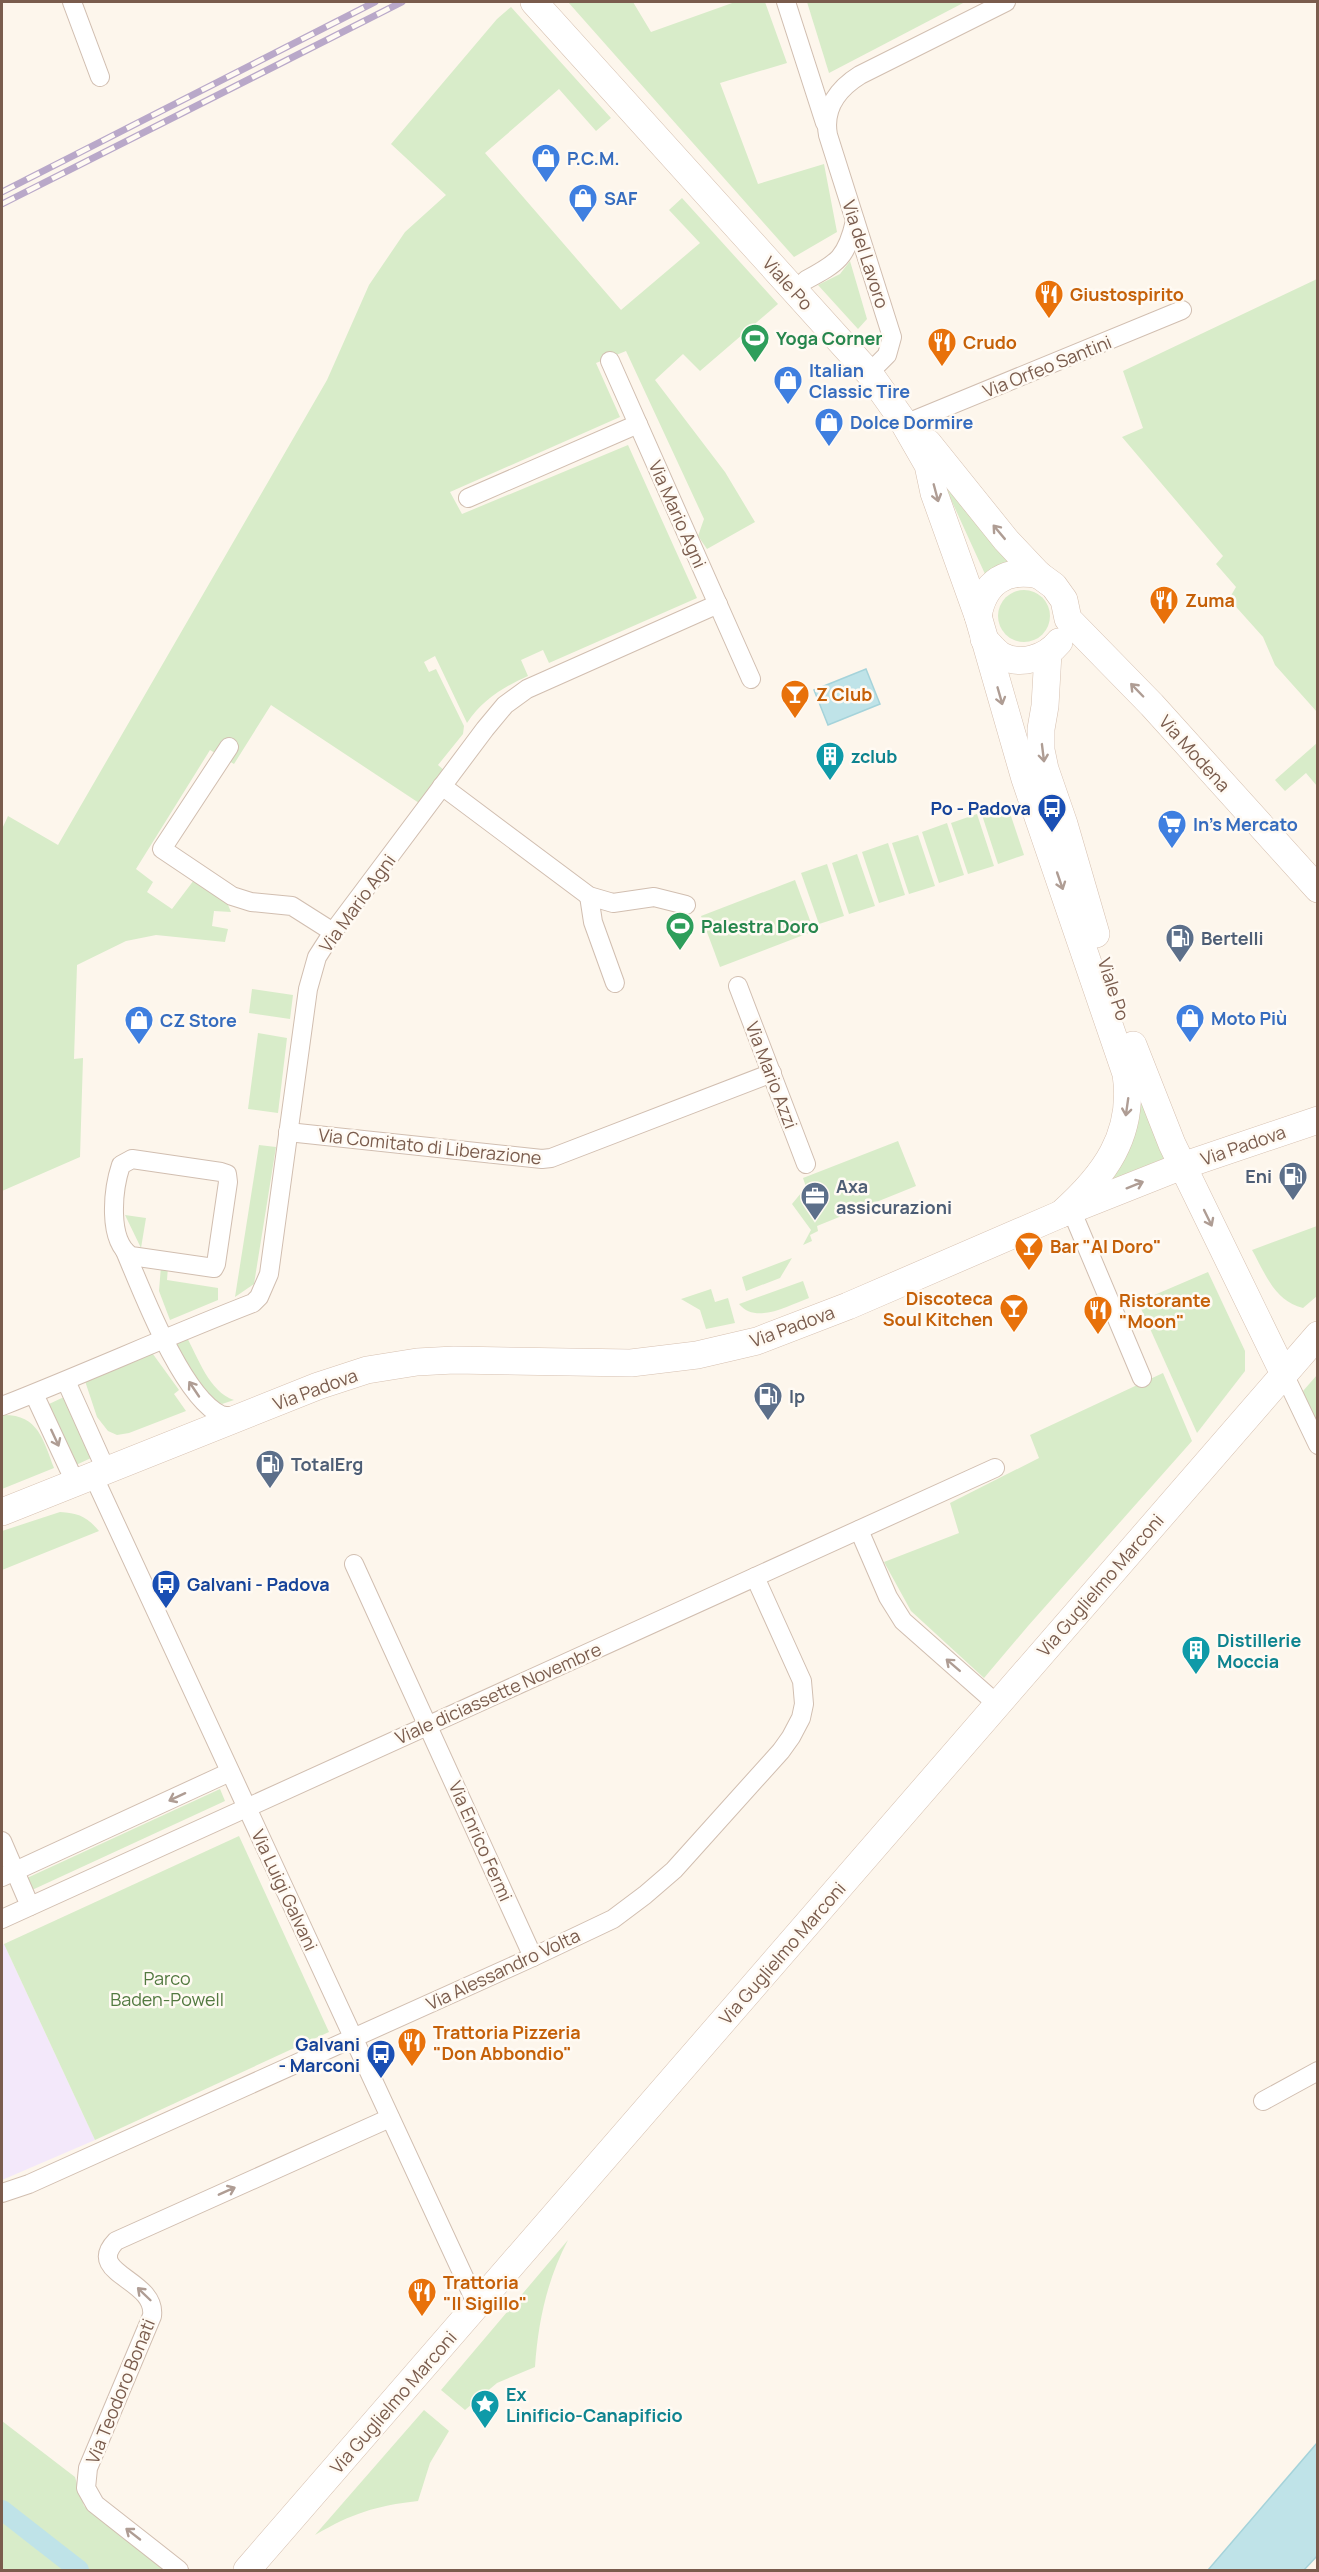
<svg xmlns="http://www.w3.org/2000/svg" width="1319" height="2572" font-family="Manrope,sans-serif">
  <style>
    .education { fill: #f3e8fa }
    .green { fill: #d8ecc9 }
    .water { fill: #bfe3e8; stroke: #a5d3da; stroke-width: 1.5 }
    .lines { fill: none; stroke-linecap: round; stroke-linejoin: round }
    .canal { stroke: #bfe3e8; stroke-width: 20 }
    .minor-casing { stroke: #d1beb0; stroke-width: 20 }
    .secondary-casing { stroke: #d6c0b0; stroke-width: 28 }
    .minor { stroke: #fff; stroke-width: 18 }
    .secondary { stroke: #fff; stroke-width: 27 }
    .rail-casing { stroke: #b9a8c9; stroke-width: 7 }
    .rail { stroke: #fffaf3; stroke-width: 4.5; stroke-dasharray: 14; stroke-linecap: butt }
    .oneway { stroke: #af9d94 }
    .labels { text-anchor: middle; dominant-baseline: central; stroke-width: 5; stroke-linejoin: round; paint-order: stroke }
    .shop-label { font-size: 18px; font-weight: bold; fill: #366cbe; stroke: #fffaf3; text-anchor: start }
    .street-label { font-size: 18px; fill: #7a5c4d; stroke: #fffaf3 }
    .food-label { font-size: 18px; font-weight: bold; fill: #c56008; stroke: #fffaf3; text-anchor: start }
    .leisure-label { font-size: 18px; font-weight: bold; fill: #27864d; stroke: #fffaf3; text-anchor: start }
    .culture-label { font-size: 18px; font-weight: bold; fill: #0d838f; stroke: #fffaf3; text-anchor: start }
    .transit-label { font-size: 18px; font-weight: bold; fill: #164399; stroke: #fffaf3; text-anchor: end }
    .service-label { font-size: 18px; font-weight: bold; fill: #4e5e75; stroke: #fffaf3; text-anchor: start }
    .park-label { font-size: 18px; fill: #537a41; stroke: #fffaf3 }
  </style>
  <rect width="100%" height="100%" fill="#fdf6ec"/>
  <polygon class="education" points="4,1944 95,2140 2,2180 2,1946"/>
  <g class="green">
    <polygon points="568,2 633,2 651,32 735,2 765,2 787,63 720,83 758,184 824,164 837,232 794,257"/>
    <polygon points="807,2 965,2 829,73"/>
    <path d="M511,7L611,118L596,131L559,89L485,153L621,310L700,243L669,210L682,198L778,304L700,371L683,354L655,380L725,472L755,522L707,549L698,536L704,519L626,351L596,363L620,417L450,492L462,514L628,445L697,598L549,663L543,650L521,660L528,676C503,687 482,700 467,723L435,656L424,662L429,672L436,669L464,726L463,734L438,765L445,771L419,803L271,705L234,764L210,750L136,869L153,882L147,892L172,909L194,880L226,900L231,912L214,911L212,926L228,929L225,942L156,935L126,941L77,965L74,1059L83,1058L80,1157L2,1191V829L8,816L58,845L327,380L369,285L405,232L446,195L391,144L497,19Z"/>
    <polygon points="850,261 867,319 858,329 818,285 840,274"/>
    <polygon points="1317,279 1317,712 1275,665 1263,637 1229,599 1236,587 1216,564 1223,556 1122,437 1143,428 1123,371"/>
    <path d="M943,482L1011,565C1000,564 994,566 985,574Z"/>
    <circle cx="1024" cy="616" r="26"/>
    <polygon points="1317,743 1317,786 1306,773 1285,791 1275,780"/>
    <polygon points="1007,804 1024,855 998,864 981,812"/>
    <polygon points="977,814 994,866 968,874 951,823"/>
    <polygon points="947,823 964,875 939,883 922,832"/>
    <polygon points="918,835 935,886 909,894 892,843"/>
    <polygon points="888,843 905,895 879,903 862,852"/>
    <polygon points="857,854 875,906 849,914 832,863"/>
    <polygon points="827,864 844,916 819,924 801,873"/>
    <polygon points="795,880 814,931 720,967 701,916"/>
    <polygon points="252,989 293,995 290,1019 249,1013"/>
    <polygon points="258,1033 287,1038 278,1113 248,1109"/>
    <polygon points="1136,1077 1165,1158 1096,1186"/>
    <polygon points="898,1141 916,1186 817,1226 818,1231 810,1235 812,1241 803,1245 811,1230 792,1204 806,1187 803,1178"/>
    <polygon points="259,1145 276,1147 254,1284 235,1297"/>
    <polygon points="125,1215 146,1218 141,1248"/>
    <path d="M1317,1226V1296L1303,1308C1274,1300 1266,1275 1252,1250Z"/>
    <polygon points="792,1258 780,1278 746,1291 742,1277"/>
    <polygon points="161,1266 168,1267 167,1280 218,1288 218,1300 170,1320 159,1291"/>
    <polygon points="1208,1272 1245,1351 1245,1371 1197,1433 1138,1302"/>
    <path d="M803,1281L809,1298C789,1305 756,1325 739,1304Z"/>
    <polygon points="711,1289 715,1302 728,1298 735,1323 706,1329 700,1310 681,1299"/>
    <path d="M186,1336C198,1357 209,1392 234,1400L222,1404L209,1398L170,1341Z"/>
    <polygon points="150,1350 179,1390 174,1394 186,1411 129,1433 117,1435 108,1431 97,1417 84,1378"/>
    <polygon points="1163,1373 1192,1441 1028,1626 984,1678 911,1611 884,1562 959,1533 950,1503 1039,1458 1030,1435"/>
    <polygon points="1317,1375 1317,1421 1306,1401 1303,1391"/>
    <polygon points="64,1397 91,1458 76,1465 49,1404"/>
    <path d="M2,1415C38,1414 43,1439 54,1468L2,1489Z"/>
    <path d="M60,1512C79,1513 87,1517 99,1531L2,1570V1531Z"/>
    <polygon points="220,1789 225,1801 32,1890 27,1878"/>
    <polygon points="239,1836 329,2032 95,2140 4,1944"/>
    <path d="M568,2240C547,2280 538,2322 535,2367L497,2383L465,2410L441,2390Z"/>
    <path d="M424,2410L449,2431L430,2463L418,2501C375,2506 353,2513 315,2535Z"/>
    <polygon points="2,2421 75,2477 84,2506 167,2570 2,2570"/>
  </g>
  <g class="water">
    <polygon points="866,669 880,704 828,725 814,690"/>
    <polygon points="1317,2443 1318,2555 1304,2570 1208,2570"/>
  </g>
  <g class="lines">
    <polyline class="canal" points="2,2510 79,2570"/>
    <g class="minor-casing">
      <g id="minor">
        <polyline points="72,2 100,77"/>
        <polyline points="786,2 825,123"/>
        <path d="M806,280C838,263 847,257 855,221"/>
        <polyline points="610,361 751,679"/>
        <path d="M869,373L887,355L892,337L828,135C823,108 839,88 860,75L1006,2"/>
        <polyline points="912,421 1182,310"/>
        <polyline points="468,498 638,424"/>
        <polyline points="229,747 162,849 232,896 251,902 292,906 333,932"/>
        <polyline points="442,786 589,896 613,903 654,897 686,905"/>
        <polyline points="589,896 593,922 615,983"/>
        <polyline points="738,986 806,1164"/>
        <polyline points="288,1132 542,1159 551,1158 772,1073"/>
        <path d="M132,1159L221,1172L227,1174L228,1182L216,1264L214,1268L131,1256C107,1240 113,1189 121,1165Z"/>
        <polyline points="1070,1207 1142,1378"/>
        <path d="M125,1251C142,1291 182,1397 221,1415C227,1417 233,1416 239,1416"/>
        <polyline points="1284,1374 1318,1445"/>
        <polyline points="66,1381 106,1470"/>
        <polyline points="34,1394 75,1482"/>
        <path d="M2,1406C86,1373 168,1336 253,1303L259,1297L269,1274L308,989L317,957L333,932L485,729L505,705L527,689L718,604"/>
        <polyline points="93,1475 477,2305"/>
        <polyline points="859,1530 888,1597 903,1621 997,1704"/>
        <polyline points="354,1564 533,1957"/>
        <polyline points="2,1841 30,1906"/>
        <polyline points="2,1877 230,1772"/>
        <polyline points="2,1919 995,1468"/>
        <polyline points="1263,2101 1318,2071"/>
        <polyline points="2,2193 29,2184 533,1957 613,1919 645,1895 674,1870 781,1751 791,1737 801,1718 804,1704 802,1681 755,1577"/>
        <path d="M179,2570L95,2504L86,2488L88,2468L152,2316C157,2279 84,2274 116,2241L390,2118"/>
      </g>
    </g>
    <g class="secondary-casing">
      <g id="secondary">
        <path d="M534,2L869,373L901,418L928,465L934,493L978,616L1025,779L1126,1074C1135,1135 1104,1176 1061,1214"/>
        <polyline points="928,443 1006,540 1039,575 1054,586 1064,600 1068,619 1152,705 1318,889"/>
        <path d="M978,616C984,582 1006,568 1039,575"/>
        <path d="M984,639C989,644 996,653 1002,656C1021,666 1046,658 1059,642"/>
        <polyline points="1048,653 1045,706 1041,729 1041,750 1045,769 1064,824 1096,934"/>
        <polyline points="1133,1045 1172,1144 1284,1374"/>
        <polyline points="2,1512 318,1386 367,1370 417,1362 454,1360 631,1363 697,1355 757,1341 848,1306 1061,1214 1182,1166 1318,1120"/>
        <polyline points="247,2570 1318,1335"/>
      </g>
    </g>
    <use href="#minor" class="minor"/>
    <use href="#secondary" class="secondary"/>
    <g class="rail-casing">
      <g id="rail">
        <polyline points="2,192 375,2"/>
        <polyline points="2,204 402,2"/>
      </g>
    </g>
    <use href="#rail" class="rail"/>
  </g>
  <defs><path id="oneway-shaft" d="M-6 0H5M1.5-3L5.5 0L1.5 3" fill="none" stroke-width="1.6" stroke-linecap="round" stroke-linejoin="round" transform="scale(1.5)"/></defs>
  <g class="oneway">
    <use href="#oneway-shaft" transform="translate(936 493) rotate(75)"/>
    <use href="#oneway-shaft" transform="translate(999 532) rotate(-130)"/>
    <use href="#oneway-shaft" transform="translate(1137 690) rotate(-134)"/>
    <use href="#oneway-shaft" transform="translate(1000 696) rotate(74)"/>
    <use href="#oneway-shaft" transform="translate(1043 753) rotate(83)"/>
    <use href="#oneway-shaft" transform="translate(1060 881) rotate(71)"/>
    <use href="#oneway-shaft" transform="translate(1127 1107) rotate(98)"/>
    <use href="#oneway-shaft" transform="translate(1135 1185) rotate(-22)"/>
    <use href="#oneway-shaft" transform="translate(1208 1218) rotate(64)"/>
    <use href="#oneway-shaft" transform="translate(194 1389) rotate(-124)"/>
    <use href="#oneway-shaft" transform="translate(55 1438) rotate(65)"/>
    <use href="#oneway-shaft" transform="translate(953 1665) rotate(-139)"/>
    <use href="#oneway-shaft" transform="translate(177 1797) rotate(155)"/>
    <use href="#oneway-shaft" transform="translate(227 2191) rotate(-24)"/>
    <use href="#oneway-shaft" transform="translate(144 2294) rotate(-136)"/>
    <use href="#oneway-shaft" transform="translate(133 2534) rotate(-142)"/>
  </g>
  <defs>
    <g id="shop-pin" transform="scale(1.5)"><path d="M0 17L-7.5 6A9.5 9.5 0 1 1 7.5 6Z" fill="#3f7fe0" stroke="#fffaf3"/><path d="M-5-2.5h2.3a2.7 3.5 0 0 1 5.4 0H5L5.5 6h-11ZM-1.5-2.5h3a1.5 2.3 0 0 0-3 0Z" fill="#fff"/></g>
    <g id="restaurant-pin" transform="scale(1.5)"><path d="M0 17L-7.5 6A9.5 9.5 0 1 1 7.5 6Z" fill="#e8710a" stroke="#fffaf3"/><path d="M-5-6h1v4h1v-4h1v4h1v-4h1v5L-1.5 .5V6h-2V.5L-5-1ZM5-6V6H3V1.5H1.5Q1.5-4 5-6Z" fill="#fff"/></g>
    <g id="stadium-pin" transform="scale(1.5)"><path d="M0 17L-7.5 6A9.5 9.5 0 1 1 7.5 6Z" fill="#2e9e5b" stroke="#fffaf3"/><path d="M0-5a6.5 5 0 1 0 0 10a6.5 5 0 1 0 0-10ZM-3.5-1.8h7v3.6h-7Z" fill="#fff"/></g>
    <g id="bar-pin" transform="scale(1.5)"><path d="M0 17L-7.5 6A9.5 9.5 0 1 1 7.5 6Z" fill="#e8710a" stroke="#fffaf3"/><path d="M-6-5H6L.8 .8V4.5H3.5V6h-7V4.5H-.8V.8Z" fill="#fff"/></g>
    <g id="building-pin" transform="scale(1.5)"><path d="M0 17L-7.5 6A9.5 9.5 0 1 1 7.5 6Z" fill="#0f9aa8" stroke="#fffaf3"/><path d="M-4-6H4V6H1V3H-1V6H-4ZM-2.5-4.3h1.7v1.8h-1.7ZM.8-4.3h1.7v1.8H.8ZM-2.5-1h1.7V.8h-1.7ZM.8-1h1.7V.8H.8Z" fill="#fff"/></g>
    <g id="bus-pin" transform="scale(1.5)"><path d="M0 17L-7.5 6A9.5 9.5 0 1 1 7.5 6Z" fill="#1a4fb4" stroke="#fffaf3"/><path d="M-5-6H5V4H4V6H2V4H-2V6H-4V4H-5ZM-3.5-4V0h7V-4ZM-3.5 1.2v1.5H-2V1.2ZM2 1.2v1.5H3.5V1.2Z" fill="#fff"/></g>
    <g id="supermarket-pin" transform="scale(1.5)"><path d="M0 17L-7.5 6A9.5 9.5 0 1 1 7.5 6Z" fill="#3f7fe0" stroke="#fffaf3"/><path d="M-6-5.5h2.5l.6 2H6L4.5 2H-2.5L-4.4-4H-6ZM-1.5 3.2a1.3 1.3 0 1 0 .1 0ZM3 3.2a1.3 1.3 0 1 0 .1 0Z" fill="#fff"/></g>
    <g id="fuel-pin" transform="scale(1.5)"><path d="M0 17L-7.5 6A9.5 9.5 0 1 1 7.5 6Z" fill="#5c6f8a" stroke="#fffaf3"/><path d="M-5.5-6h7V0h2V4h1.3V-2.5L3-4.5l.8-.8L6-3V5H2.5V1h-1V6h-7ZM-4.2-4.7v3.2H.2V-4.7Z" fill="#fff"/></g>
    <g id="office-pin" transform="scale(1.5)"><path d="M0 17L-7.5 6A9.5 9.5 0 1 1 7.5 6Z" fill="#5c6f8a" stroke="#fffaf3"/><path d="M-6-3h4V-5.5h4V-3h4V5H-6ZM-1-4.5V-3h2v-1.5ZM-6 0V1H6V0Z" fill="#fff"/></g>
    <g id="sight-pin" transform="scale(1.5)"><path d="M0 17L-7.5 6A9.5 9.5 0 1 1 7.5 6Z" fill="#0f9aa8" stroke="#fffaf3"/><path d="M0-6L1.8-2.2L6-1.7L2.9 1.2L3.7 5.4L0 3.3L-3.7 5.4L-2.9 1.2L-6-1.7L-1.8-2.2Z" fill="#fff"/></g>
  </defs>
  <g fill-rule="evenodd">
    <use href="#shop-pin" x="546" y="158"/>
    <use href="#shop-pin" x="583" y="198"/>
    <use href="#restaurant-pin" x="1049" y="294"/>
    <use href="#stadium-pin" x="755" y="338"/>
    <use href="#restaurant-pin" x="942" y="342"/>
    <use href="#shop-pin" x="788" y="380"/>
    <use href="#shop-pin" x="829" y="422"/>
    <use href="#restaurant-pin" x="1164" y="600"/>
    <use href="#bar-pin" x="795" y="694"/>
    <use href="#building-pin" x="830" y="756"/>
    <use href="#bus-pin" x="1052" y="808"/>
    <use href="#supermarket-pin" x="1172" y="824"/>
    <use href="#stadium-pin" x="680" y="926"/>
    <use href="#fuel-pin" x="1180" y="938"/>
    <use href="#shop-pin" x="1190" y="1018"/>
    <use href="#shop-pin" x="139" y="1020"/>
    <use href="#fuel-pin" x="1293" y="1176"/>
    <use href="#office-pin" x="815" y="1196"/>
    <use href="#bar-pin" x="1029" y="1246"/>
    <use href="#bar-pin" x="1014" y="1308"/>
    <use href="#restaurant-pin" x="1098" y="1310"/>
    <use href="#fuel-pin" x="768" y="1396"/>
    <use href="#fuel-pin" x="270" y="1464"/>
    <use href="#bus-pin" x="166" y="1584"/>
    <use href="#building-pin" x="1196" y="1650"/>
    <use href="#restaurant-pin" x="412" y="2042"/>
    <use href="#bus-pin" x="381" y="2054"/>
    <use href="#restaurant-pin" x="422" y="2292"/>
    <use href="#sight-pin" x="485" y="2404"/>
  </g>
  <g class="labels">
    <g class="shop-label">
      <text x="567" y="158">P.C.M.</text>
      <text x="604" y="198">SAF</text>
      <text x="809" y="370">Italian<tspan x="809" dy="21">Classic Tire</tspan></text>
      <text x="850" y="422">Dolce Dormire</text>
      <text x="1193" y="824">In's Mercato</text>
      <text x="1211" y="1018">Moto Più</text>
      <text x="160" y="1020">CZ Store</text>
    </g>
    <g class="street-label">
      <text transform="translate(866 254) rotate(72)">Via del Lavoro</text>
      <text transform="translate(788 283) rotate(48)">Viale Po</text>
      <text transform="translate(1047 366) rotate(-22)">Via Orfeo Santini</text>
      <text transform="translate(678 514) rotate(66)">Via Mario Agni</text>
      <text transform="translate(1195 753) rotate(48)">Via Modena</text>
      <text transform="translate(357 903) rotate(-54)">Via Mario Agni</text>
      <text transform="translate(1114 989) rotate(72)">Viale Po</text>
      <text transform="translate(772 1075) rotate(69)">Via Mario Azzi</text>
      <text transform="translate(1243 1145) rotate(-19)">Via Padova</text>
      <text transform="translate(430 1146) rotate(6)">Via Comitato di Liberazione</text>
      <text transform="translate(792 1326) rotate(-20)">Via Padova</text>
      <text transform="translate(315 1389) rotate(-20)">Via Padova</text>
      <text transform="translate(1100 1585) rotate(-49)">Via Guglielmo Marconi</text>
      <text transform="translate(498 1693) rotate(-24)">Viale diciassette Novembre</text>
      <text transform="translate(481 1841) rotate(66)">Via Enrico Fermi</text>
      <text transform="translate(285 1890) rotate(65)">Via Luigi Galvani</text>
      <text transform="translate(782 1953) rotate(-49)">Via Guglielmo Marconi</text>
      <text transform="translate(503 1969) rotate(-25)">Via Alessandro Volta</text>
      <text transform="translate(120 2391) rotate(-68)">Via Teodoro Bonati</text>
      <text transform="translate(393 2402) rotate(-49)">Via Guglielmo Marconi</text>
    </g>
    <g class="food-label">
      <text x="1070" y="294">Giustospirito</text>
      <text x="963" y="342">Crudo</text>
      <text x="1185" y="600">Zuma</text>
      <text x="816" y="694">Z Club</text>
      <text x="1050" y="1246">Bar "Al Doro"</text>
      <text x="993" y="1298" text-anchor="end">Discoteca<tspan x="993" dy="21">Soul Kitchen</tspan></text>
      <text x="1119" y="1300">Ristorante<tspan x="1119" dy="21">"Moon"</tspan></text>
      <text x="433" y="2032">Trattoria Pizzeria<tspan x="433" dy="21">"Don Abbondio"</tspan></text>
      <text x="443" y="2282">Trattoria<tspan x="443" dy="21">"Il Sigillo"</tspan></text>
    </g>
    <g class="leisure-label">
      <text x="776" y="338">Yoga Corner</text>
      <text x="701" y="926">Palestra Doro</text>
    </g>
    <g class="culture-label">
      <text x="851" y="756">zclub</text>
      <text x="1217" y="1640">Distillerie<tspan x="1217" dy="21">Moccia</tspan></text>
      <text x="506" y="2394">Ex<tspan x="506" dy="21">Linificio-Canapificio</tspan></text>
    </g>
    <g class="transit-label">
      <text x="1031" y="808">Po - Padova</text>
      <text x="187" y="1584" text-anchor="start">Galvani - Padova</text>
      <text x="360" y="2044">Galvani<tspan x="360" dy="21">- Marconi</tspan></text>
    </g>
    <g class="service-label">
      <text x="1201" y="938">Bertelli</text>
      <text x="1272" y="1176" text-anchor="end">Eni</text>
      <text x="836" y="1186">Axa<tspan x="836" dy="21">assicurazioni</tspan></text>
      <text x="789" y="1396">Ip</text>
      <text x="291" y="1464">TotalErg</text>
    </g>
    <g class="park-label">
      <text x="167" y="1978">Parco<tspan x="167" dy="21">Baden-Powell</tspan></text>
    </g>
  </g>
  <rect width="1319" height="2572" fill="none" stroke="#7a5c4d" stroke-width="6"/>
</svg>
